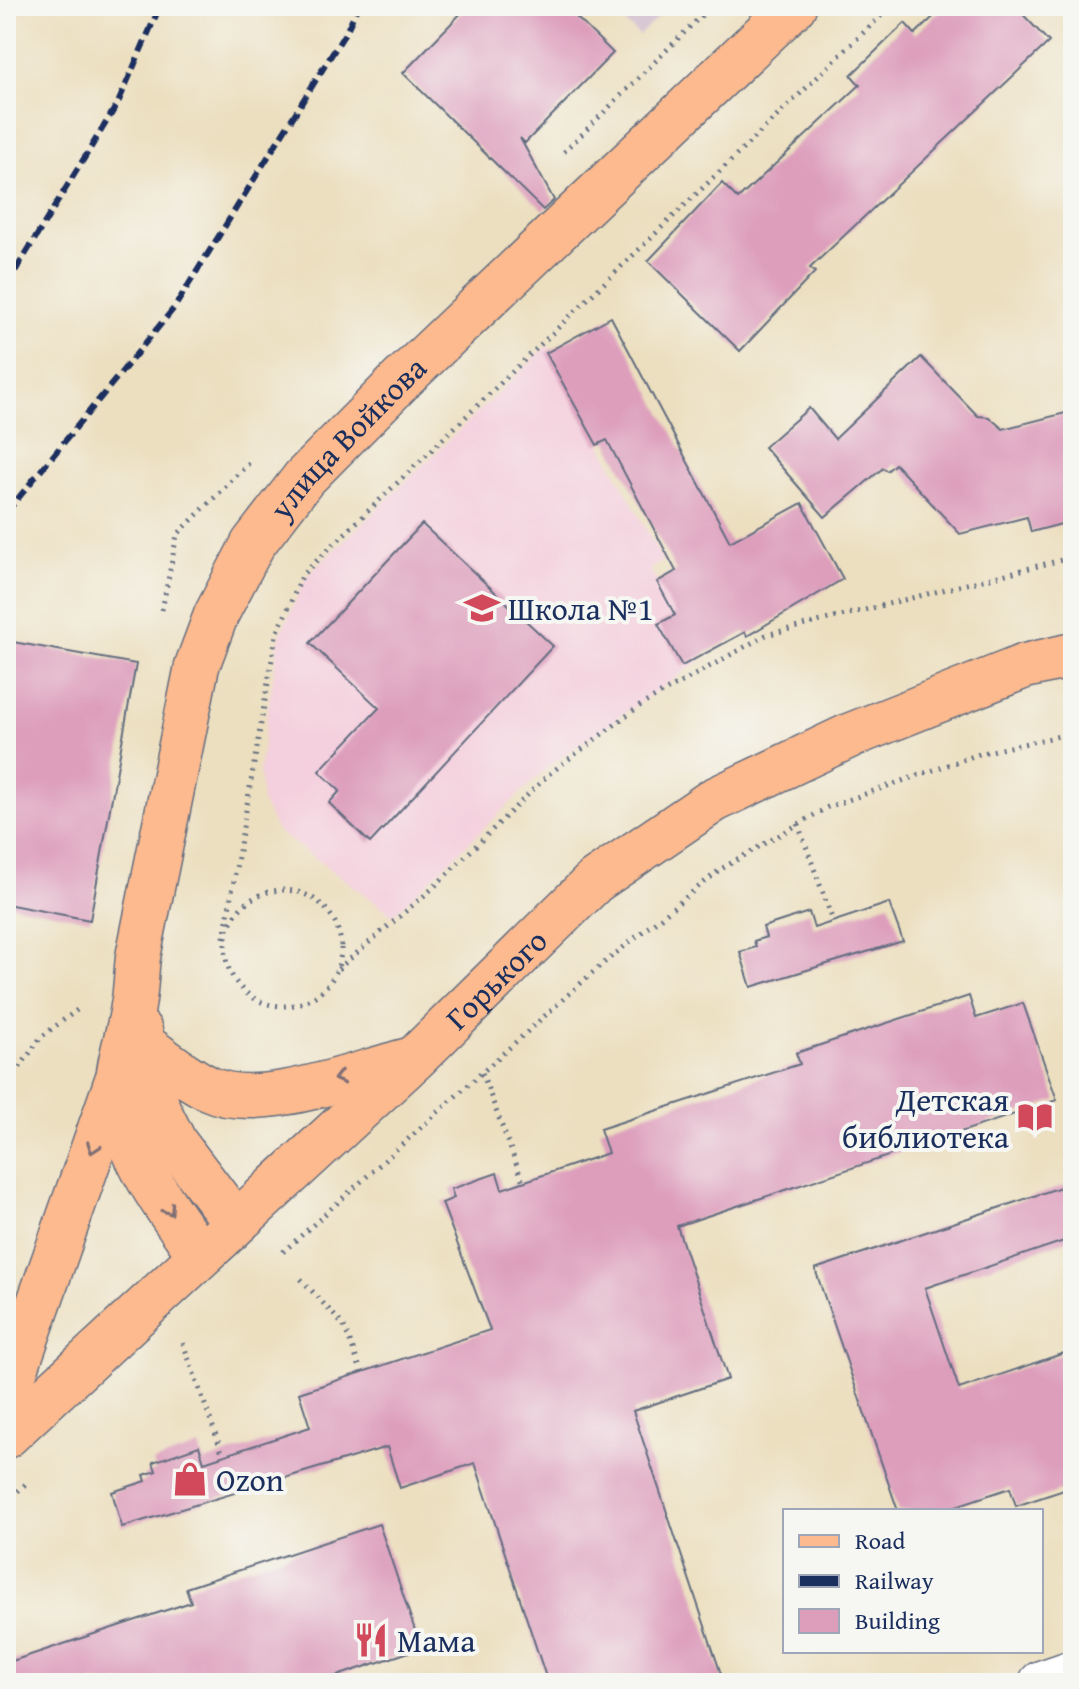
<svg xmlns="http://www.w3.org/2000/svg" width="1079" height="1689" font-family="'Gentium Book Plus',serif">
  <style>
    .built { fill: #f4cfdd }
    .industrial { fill: #d0bdcd }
    .building { fill: #dd9ebc }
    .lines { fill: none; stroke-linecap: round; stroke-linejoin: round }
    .minor-casing { stroke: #646d80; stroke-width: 47 }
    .major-casing { stroke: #646d80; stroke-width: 47 }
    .path { stroke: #646d80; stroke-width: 5; stroke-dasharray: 2 6; stroke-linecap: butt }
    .minor { stroke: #fff; stroke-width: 44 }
    .major { stroke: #fcba8e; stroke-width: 44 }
    .rail { stroke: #1b2f5e; stroke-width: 6; stroke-dasharray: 12 6; stroke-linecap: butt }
    .oneway { stroke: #806e74 }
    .labels { text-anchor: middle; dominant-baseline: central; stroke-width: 8; stroke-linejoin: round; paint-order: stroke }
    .street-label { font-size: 32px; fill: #1b2f5e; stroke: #f6f6f2 }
    .poi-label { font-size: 32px; fill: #1b2f5e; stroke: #f6f6f2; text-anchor: start }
  </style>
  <rect width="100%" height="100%" fill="#f6f6f2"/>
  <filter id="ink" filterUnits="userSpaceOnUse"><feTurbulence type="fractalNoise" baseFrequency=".0125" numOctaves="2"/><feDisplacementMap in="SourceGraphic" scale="16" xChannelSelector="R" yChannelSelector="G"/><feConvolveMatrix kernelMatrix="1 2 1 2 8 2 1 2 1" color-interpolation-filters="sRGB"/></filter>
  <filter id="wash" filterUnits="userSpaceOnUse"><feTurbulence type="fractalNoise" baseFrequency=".006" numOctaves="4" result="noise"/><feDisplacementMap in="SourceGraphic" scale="32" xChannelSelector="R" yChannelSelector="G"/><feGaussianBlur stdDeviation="1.8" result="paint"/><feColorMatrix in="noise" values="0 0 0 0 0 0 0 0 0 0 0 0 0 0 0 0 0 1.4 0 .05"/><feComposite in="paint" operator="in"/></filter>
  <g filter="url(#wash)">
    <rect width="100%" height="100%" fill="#ecdfbf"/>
    <polygon class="built" points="548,345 663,561 650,569 701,660 550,765 393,915 277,831 262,803 259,770 279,638 306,577"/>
    <polygon class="industrial" points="606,6 670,6 639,35"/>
    <g id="blocks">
      <g class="building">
        <polygon points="468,6 565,6 613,53 525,143 520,138 554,200 543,210 403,73"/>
        <polygon points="945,6 1015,6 1049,42 810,268 815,272 740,351 648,261 722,183 738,199 860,85 851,75 905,23 915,34"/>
        <polygon points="611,317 730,542 802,503 843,579 747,636 745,632 682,666 658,624 675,615 657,582 676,571 607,440 597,445 546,353"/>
        <polygon points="921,357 978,416 989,417 1003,429 1073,411 1073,521 1031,532 1027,517 960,534 895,464 887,471 883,468 825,517 764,447 809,408 835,439"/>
        <polygon points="422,524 553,646 370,843 329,803 340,791 319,771 379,708 310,643"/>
        <polygon points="13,642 136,664 90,920 6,904 6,685"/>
        <polygon points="889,903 903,941 751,987 740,952 756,947 754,941 766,937 763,927 809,912 814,928"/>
        <polygon points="969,996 976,1018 1023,1003 1057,1100 677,1226 728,1379 633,1411 724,1683 548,1683 475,1463 400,1488 387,1447 122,1527 112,1492 146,1481 144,1475 156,1471 153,1462 199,1446 204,1462 310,1427 299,1393 490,1330 442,1203 454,1198 451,1189 497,1173 502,1189 608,1153 600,1129 800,1064 796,1053"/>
        <polygon points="1073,1183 1073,1238 925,1288 959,1389 1073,1350 1073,1487 1016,1506 1010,1488 941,1511 898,1511 815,1269"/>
        <polygon points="379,1524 421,1648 316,1683 6,1683 6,1663 191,1602 186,1588"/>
      </g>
    </g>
  </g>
  <g filter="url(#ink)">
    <use href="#blocks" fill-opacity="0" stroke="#646d80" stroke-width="2"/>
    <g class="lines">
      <g class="minor-casing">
        <polyline id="minor" points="1041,1683 1073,1672"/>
      </g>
      <g class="major-casing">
        <g id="major">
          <polyline points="140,1031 158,1109 175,1143 235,1222"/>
          <path d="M143,1045C165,1060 186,1078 210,1089C260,1112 357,1073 409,1060"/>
          <path id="s1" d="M199,1254C163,1202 112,1139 119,1072C122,1050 130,1028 133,1006C136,990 136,974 138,957L197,666L216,615L253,544L304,478L400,381L794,6"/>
          <polyline points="6,1397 117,1080"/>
          <path id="s2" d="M6,1436L415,1058L595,881L714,800L851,735L1025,666L1073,655"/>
        </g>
      </g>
      <g class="path">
        <polyline points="564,152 711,6"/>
        <polyline points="162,610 177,535 249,463"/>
        <polyline points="798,824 833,921"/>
        <circle cx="283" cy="948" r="58"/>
        <polyline points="224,938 276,636 303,574 891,6"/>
        <polyline points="338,969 433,888 549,774 641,705 766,635 1073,557"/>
        <polyline points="482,1073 523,1182"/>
        <polyline points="6,1087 41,1037 81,1007"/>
        <polyline points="283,1252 600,966 721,869 828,807 982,753 1073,733"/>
        <polyline points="301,1279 344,1326 362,1373"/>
        <polyline points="183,1343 223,1455"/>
        <polyline points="6,1502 29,1481"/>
      </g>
      <use href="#minor" class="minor"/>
      <use href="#major" class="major"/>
      <g class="rail">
        <polyline points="6,286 118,103 160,6"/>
        <polyline points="6,513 174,308 347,30 358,6"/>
      </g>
    </g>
    <defs><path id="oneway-chevron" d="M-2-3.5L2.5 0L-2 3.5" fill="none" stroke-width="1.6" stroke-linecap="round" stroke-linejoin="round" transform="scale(2)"/></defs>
    <g class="oneway">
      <use href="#oneway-chevron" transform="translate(339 1078) rotate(166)"/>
      <use href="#oneway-chevron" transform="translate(93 1148) rotate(109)"/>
      <use href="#oneway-chevron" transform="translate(169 1210) rotate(56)"/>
    </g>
  </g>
  <defs>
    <g id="school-bare" transform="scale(2.76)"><path d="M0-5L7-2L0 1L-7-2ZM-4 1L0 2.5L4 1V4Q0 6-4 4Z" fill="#d1495b" stroke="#f6f6f2" stroke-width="2.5" paint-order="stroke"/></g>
    <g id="library-bare" transform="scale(2.76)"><path d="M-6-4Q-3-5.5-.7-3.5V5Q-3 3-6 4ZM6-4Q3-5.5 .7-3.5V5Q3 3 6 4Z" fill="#d1495b" stroke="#f6f6f2" stroke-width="2.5" paint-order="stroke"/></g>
    <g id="shop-bare" transform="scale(2.76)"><path d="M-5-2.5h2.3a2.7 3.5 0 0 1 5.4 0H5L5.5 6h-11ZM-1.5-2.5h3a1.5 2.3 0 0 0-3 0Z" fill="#d1495b" stroke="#f6f6f2" stroke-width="2.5" paint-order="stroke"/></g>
    <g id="restaurant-bare" transform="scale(2.76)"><path d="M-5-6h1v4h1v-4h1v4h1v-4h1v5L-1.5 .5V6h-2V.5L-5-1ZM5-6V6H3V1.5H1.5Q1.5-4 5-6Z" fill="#d1495b" stroke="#f6f6f2" stroke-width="2.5" paint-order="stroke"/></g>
  </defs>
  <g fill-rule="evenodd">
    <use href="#school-bare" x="482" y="608"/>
    <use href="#library-bare" x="1035" y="1117"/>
    <use href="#shop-bare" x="190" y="1479"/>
    <use href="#restaurant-bare" x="371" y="1640"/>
  </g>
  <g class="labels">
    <g class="street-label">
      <text stroke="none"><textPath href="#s1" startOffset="894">улица Войкова</textPath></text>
      <text stroke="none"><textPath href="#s2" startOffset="670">Горького</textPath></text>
    </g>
    <g class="poi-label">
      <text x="508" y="608">Школа №1</text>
      <text x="1009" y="1099" text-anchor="end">Детская<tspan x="1009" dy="37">библиотека</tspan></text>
      <text x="216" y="1479">Ozon</text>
      <text x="397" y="1640">Мама</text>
    </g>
  </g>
  <rect width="1079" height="1689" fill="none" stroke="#f6f6f2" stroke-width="32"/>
  <rect x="783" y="1509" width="260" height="144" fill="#f6f6f2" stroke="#9ea6b7" stroke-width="2"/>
  <rect x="799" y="1535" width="40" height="12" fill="#fcba8e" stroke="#9ea6b7" stroke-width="2"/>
  <text x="855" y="1549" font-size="24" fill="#1b2f5e">Road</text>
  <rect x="799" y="1575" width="40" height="12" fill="#1b2f5e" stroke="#9ea6b7" stroke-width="2"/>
  <text x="855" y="1589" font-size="24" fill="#1b2f5e">Railway</text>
  <rect x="799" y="1609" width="40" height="24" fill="#dd9ebc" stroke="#9ea6b7" stroke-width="2"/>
  <text x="855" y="1629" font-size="24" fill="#1b2f5e">Building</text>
</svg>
